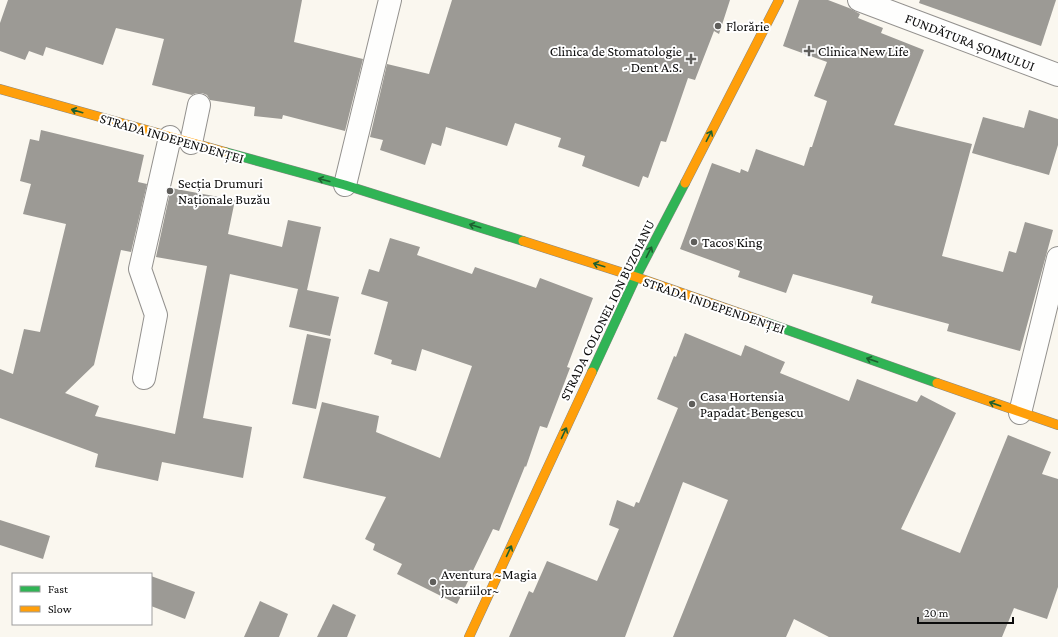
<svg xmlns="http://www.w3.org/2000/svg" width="1058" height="637" font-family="'Crimson Pro',serif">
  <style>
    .building { fill: #9c9a95 }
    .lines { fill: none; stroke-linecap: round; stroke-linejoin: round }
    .street-casing { stroke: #93918e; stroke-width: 24 }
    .fast-casing { stroke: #898884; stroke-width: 10 }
    .slow-casing { stroke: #898884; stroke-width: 10 }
    .street { stroke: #fefefd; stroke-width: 22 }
    .fast { stroke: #30b455; stroke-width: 9 }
    .slow { stroke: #ff9f0a; stroke-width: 9 }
    .oneway { stroke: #1e6030 }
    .poi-dot { fill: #5f5e5b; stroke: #fff; stroke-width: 1.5 }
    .labels { text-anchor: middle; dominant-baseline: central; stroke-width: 4; stroke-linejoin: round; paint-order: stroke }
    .poi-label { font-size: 14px; fill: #0b0b0b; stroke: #fff; text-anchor: start }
    .street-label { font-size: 14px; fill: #0b0b0b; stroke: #fff }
  </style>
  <rect width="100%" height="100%" fill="#faf7ef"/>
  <g class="building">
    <polygon points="8,0 302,0 294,42 363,59 345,131 283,115 282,119 254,116 255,107 210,100 207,95 202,93 196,93 192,95 152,85 164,39 116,28 103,65 46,47 43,56 29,51 25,60 0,51 0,23"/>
    <polygon points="452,0 730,0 719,34 714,31 695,80 688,78 666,142 661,141 648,178 643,176 639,187 582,166 585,156 558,147 561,138 515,123 507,146 446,127 441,146 432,143 425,165 380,150 383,140 370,137 387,64 429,74"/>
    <polygon points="799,0 828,0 849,8 860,14 858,18 883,28 881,33 924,50 894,125 972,144 942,256 1003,272 1009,251 1016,253 1025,222 1053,230 1020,351 947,331 949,324 871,303 873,296 793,274 786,293 738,277 740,271 680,249 712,163 740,173 741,169 748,172 756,149 804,166 810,147 812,147 827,101 814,96 827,62 783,46"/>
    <polygon points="920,0 1056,0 1041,46 919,3"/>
    <polygon points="1029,110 1058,119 1058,145 1049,175 972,153 983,117 1024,128"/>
    <polygon points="41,130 144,155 138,182 147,184 131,252 121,250 94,365 65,393 99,406 95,416 175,434 207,266 156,257 171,188 235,200 228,234 282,247 288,220 321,227 307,290 339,297 330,336 289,327 298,289 230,274 203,418 252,427 243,478 162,462 158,481 95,467 98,454 0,418 0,369 13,374 24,329 40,332 66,224 23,214 31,184 20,181 30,139 39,141"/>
    <polygon points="390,238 420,247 417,255 472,274 475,267 536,288 540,278 593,298 567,367 570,368 547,428 540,426 526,467 525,466 499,531 493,529 457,604 397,574 402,564 373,550 375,544 365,539 386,497 303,478 322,402 379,416 376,432 440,458 472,366 422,349 416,371 391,364 392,360 374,354 388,302 361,294 369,269 379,272"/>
    <polygon points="685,333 741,356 745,345 785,362 780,373 849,401 857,379 917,402 921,395 956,413 901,529 960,553 1008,435 1051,452 1042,474 1058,479 1058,587 1047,619 1014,608 1002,637 829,637 794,619 786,637 673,637 728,500 683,482 625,637 509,637 529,591 533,593 547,561 597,581 619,529 609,525 617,500 634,507 636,502 639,503 678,408 657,399 674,356 676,357"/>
    <polygon points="307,334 331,339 316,409 292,404"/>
    <polygon points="0,520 50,536 43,559 0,545"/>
    <polygon points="151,576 195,592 185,619 151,606"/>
    <polygon points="260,601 288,614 279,637 244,637"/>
    <polygon points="333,604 356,615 347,637 317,637"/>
  </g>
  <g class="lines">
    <g class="street-casing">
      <g id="street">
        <polyline points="859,0 1058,75"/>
        <polyline points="191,143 199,105"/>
        <polyline points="345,185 390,0"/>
        <polyline points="144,378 156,315 140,269 170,137"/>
        <polyline points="1020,413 1058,258"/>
      </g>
    </g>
    <g class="fast-casing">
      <g id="fast">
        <polyline points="225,152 345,185 523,241"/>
        <polyline points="765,322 937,383"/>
        <polyline points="592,372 636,277 685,183"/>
      </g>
    </g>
    <g class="slow-casing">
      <g id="slow">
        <polyline points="0,89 225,152"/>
        <polyline points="685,183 779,0"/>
        <polyline points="523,241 636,277 765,322"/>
        <polyline points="937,383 1058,425"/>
        <polyline points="469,637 592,372"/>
      </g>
    </g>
    <use href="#street" class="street"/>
    <use href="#fast" class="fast"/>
    <use href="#slow" class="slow"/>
  </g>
  <defs><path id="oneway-shaft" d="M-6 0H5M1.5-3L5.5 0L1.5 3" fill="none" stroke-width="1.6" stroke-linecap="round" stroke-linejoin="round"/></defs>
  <g class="oneway">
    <use href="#oneway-shaft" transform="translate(77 111) rotate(-164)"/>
    <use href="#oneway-shaft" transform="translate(709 136) rotate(-63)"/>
    <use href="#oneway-shaft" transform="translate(324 180) rotate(-165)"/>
    <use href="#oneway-shaft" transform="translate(475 226) rotate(-163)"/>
    <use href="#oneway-shaft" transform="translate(649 252) rotate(-63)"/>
    <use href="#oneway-shaft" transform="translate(599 265) rotate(-163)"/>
    <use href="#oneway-shaft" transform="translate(872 360) rotate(-161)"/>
    <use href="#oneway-shaft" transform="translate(995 404) rotate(-161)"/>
    <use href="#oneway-shaft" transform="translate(564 433) rotate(-65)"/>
    <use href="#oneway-shaft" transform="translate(509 551) rotate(-65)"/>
  </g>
  <g class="poi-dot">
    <circle cx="718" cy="26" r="4"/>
    <path d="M807 45h4v4h4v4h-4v4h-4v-4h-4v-4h4z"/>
    <path d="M689 53h4v4h4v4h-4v4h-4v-4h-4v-4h4z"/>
    <circle cx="170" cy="191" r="4"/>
    <circle cx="694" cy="242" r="4"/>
    <circle cx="692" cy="404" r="4"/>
    <circle cx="433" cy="582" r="4"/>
  </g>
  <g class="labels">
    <g class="poi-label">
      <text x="726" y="26">Florărie</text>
      <text x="682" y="51" text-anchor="end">Clinica de Stomatologie<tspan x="682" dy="16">- Dent A.S.</tspan></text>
      <text x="818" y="51">Clinica New Life</text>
      <text x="178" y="183">Secția Drumuri<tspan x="178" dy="16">Naționale Buzău</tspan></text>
      <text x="702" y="242">Tacos King</text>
      <text x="700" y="396">Casa Hortensia<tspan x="700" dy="16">Papadat-Bengescu</tspan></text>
      <text x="441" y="574">Aventura ~Magia<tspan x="441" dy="16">jucariilor~</tspan></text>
    </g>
    <g class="street-label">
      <text transform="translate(970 42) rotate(21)">FUNDĂTURA ȘOIMULUI</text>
      <text transform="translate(172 138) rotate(16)">STRADA INDEPENDENȚEI</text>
      <text transform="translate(714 305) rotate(19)">STRADA INDEPENDENȚEI</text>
      <text transform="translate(607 310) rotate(-64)">STRADA COLONEL ION BUZOIANU</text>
    </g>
  </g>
  <rect x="12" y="573" width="140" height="52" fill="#ffffff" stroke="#9d9d9d"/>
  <rect x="20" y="586" width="20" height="6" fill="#30b455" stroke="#9d9d9d"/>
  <text x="48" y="593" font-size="12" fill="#0b0b0b">Fast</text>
  <rect x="20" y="606" width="20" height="6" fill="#ff9f0a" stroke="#9d9d9d"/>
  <text x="48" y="613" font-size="12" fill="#0b0b0b">Slow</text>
  <path d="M918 617v6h95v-6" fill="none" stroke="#0b0b0b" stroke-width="2"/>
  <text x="924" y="617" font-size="12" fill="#0b0b0b" stroke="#ffffff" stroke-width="3" paint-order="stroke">20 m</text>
</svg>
